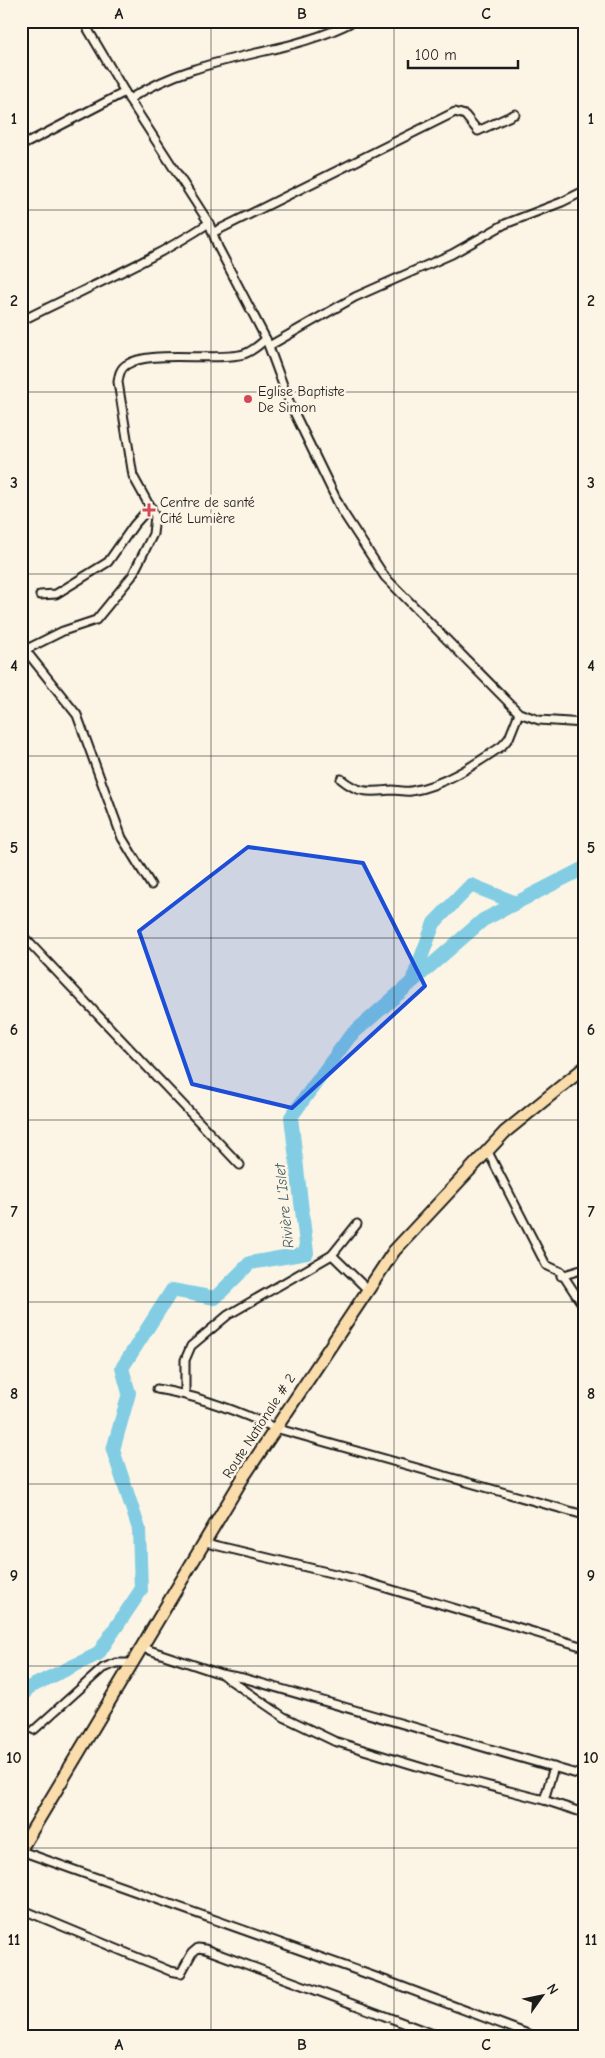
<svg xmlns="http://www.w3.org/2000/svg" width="605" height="2058" font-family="'Comic Neue',sans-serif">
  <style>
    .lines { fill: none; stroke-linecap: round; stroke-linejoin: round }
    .river { stroke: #82cde3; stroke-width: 14 }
    .street-casing { stroke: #1c1c1c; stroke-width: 11 }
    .primary-casing { stroke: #1c1c1c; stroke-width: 15 }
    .street { stroke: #fcf5e5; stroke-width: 7 }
    .primary { stroke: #faddab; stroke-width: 11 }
    .marked { fill: #1d4ed8; fill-opacity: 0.2; stroke: #1d4ed8; stroke-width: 4; stroke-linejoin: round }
    .grid { fill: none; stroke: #1c1c1c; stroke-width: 1; stroke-opacity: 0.55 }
    .poi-dot { fill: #d1495b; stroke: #fcf5e5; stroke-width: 2 }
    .labels { text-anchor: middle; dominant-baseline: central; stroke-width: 5; stroke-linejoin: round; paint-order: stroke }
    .poi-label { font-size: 14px; fill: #1c1c1c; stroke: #fcf5e5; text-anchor: start }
    .street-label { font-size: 14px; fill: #1c1c1c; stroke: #fcf5e5 }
    .water-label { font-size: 15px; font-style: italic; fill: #405a62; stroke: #fcf5e5 }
    .neatline { fill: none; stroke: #1c1c1c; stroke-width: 2 }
    .grid-label { font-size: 16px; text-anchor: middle; font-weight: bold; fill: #1c1c1c }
  </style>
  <rect width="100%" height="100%" fill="#fcf5e5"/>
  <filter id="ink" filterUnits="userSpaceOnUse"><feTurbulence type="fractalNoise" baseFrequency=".02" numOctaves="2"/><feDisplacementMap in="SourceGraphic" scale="10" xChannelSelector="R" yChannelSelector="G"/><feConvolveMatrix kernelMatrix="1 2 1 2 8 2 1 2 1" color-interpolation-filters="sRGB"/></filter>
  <g filter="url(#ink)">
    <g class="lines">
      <g class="river">
        <polyline points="413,979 434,923 471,885 516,903"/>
        <polyline points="21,1698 28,1688 98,1654 141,1590 139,1529 113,1450 129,1393 122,1368 172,1290 215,1298 250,1263 307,1253 291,1117 350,1036 483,920 584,868"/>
      </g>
      <g class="street-casing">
        <g id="street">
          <polyline points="83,21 129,99 209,223 218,247 266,339 290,404 342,511 385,577 519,713 539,720 584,723"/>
          <path d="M129,99C149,87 170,77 192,70C245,52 304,48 354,21"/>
          <polyline points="21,146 125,92"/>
          <polyline points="214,232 455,112 465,115 478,131 515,114"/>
          <path d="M21,321C84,289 150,262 209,223"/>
          <polyline points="269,346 355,297 452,254 505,224 562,202 584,191"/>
          <polyline points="40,595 56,594 108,562 134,525 151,506"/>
          <polyline points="26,651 77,715 122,838 151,885"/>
          <path d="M21,652L63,631L96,620L132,576L153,534L155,516L133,476L118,382C119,375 120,369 126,365C149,349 213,362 244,354C253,351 259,345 266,339"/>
          <path d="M341,779C359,794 370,792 392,790C398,790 405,792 411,791C443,786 476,764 502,746L509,738L519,713"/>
          <polyline points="21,934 240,1165"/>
          <polyline points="487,1150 546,1265 561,1272 584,1307"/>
          <polyline points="332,1255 367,1289"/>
          <polyline points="561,1276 584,1269"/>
          <path d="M157,1389C199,1396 236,1410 275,1428L584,1515"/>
          <polyline points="185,1394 185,1360 191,1346 228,1315 332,1255 357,1224"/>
          <polyline points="206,1543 356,1579 584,1647"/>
          <polyline points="143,1648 221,1674 243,1678 584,1776"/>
          <polyline points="224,1676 284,1717 334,1741 443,1774 544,1800 554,1767"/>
          <polyline points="34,1730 103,1668 116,1663 134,1663"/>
          <polyline points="544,1800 584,1813"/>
          <polyline points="21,1851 390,1982 536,2037"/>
          <polyline points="21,1909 170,1971 181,1973 192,1953 198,1948 205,1949 441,2037"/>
        </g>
      </g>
      <g class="primary-casing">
        <polyline id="primary" points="21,1849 244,1476 394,1251 505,1132 584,1068"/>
      </g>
      <use href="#street" class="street"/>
      <use href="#primary" class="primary"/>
    </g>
  </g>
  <path class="marked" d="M248,847L363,863L425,986L292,1108L192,1084L139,931Z"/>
  <path class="grid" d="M211,21V2037M394,21V2037M21,210H584M21,392H584M21,574H584M21,756H584M21,938H584M21,1120H584M21,1302H584M21,1484H584M21,1666H584M21,1848H584"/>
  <g class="poi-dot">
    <circle cx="248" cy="399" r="5"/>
    <path d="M146.5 502.5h5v5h5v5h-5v5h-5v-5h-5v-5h5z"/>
  </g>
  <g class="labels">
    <g class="poi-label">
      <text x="258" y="391">Eglise Baptiste<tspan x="258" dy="16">De Simon</tspan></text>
      <text x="160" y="502">Centre de santé<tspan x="160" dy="16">Cité Lumière</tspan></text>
    </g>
    <g class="street-label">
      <text transform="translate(259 1426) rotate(-57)">Route Nationale # 2</text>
    </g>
    <g class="water-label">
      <text transform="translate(284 1206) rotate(-96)">Rivière L'Islet</text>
    </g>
  </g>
  <rect width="605" height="2058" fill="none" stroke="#fcf5e5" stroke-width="55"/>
  <g transform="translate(542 1996) rotate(57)" stroke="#fcf5e5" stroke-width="4" paint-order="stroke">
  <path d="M0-4L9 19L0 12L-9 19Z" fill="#1c1c1c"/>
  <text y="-8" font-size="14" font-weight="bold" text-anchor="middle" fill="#1c1c1c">N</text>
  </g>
  <path d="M408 60v8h110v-8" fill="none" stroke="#1c1c1c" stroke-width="2.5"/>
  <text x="415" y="60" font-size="15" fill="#1c1c1c" stroke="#fcf5e5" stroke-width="4" paint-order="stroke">100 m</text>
  <rect x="28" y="28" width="550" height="2002" class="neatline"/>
  <g class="grid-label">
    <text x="119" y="19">A</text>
    <text x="302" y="19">B</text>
    <text x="486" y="19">C</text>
    <text x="14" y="124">1</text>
    <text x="591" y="124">1</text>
    <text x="14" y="306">2</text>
    <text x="591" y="306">2</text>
    <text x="14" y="488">3</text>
    <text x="591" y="488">3</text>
    <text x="14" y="671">4</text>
    <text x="591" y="671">4</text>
    <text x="14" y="853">5</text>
    <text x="591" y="853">5</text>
    <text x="14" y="1035">6</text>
    <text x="591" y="1035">6</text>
    <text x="14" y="1217">7</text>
    <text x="591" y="1217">7</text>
    <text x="14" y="1399">8</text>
    <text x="591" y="1399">8</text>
    <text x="14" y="1581">9</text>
    <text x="591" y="1581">9</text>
    <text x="14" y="1763">10</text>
    <text x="591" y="1763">10</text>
    <text x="14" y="1945">11</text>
    <text x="591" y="1945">11</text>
    <text x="119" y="2050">A</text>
    <text x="302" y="2050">B</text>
    <text x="486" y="2050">C</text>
  </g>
</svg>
